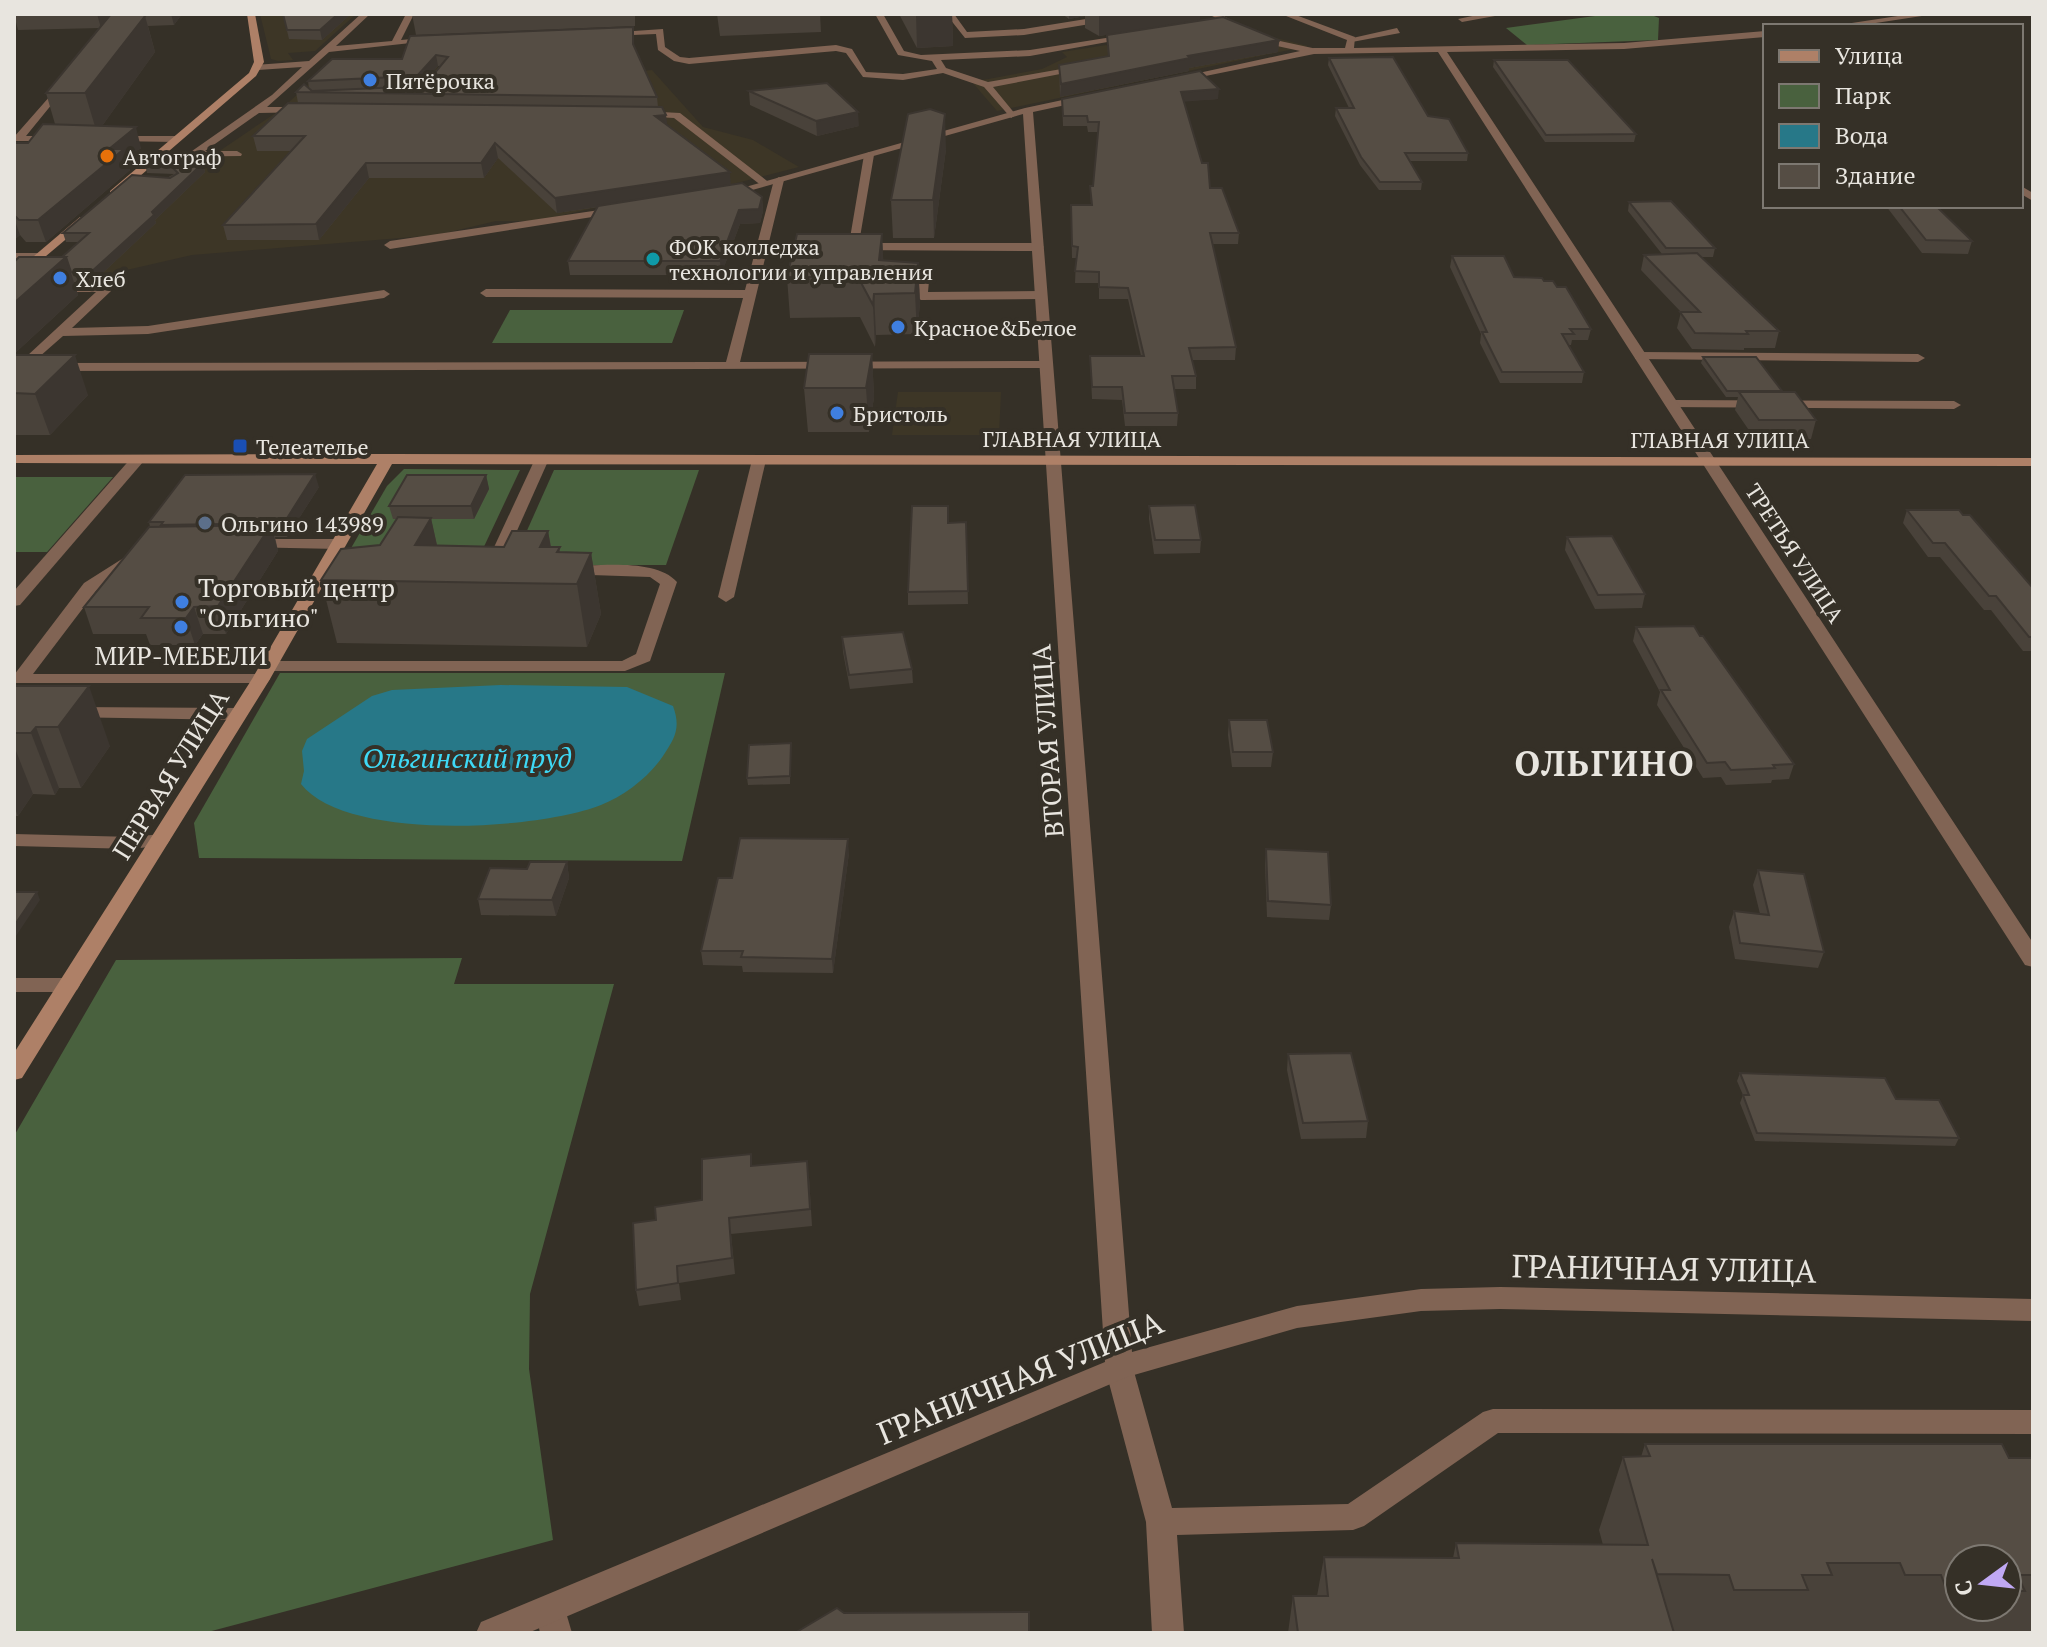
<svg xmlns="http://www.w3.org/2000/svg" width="2047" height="1647" font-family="'PT Serif',serif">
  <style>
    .built { fill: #3d3626 }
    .green { fill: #49613e }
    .water { fill: #277888 }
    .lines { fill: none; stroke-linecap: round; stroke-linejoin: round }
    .lane { fill: #816454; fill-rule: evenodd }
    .street { fill: #816454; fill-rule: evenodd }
    .secondary { fill: #ae8067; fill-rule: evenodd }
    .wall { fill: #49423a; fill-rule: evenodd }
    .shaded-wall { fill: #3c3630 }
    .building { fill: #554d44; stroke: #3c3630; stroke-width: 2 }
    .shop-dot { fill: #3f7fe0; stroke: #353027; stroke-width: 3 }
    .food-dot { fill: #e8710a; stroke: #353027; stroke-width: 3 }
    .culture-dot { fill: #0f9aa8; stroke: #353027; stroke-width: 3 }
    .transit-dot { fill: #1a4fb4; stroke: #353027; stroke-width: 3 }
    .service-dot { fill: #5c6f8a; stroke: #353027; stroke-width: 3 }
    .labels { text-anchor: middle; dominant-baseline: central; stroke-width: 8; stroke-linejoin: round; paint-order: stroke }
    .far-poi-label { font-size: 22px; fill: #e8e5df; stroke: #353027; text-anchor: start }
    .far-street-label { font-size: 22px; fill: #e8e5df; stroke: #353027 }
    .poi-label { font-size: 26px; fill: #e8e5df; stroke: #353027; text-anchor: start }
    .street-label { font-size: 26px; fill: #e8e5df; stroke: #353027 }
    .water-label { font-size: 28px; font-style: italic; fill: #3ed9f6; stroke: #353027 }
    .near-street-label { font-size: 32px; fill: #e8e5df; stroke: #353027 }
    .district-label { font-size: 34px; font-weight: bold; letter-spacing: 2px; fill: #e8e5df; stroke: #353027 }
  </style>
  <rect width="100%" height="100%" fill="#353027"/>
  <g class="built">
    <polygon points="260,14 356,14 315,51 288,53 293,60 278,61 271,59"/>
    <polygon points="1227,26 1308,46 997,111 972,82 1042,69 1067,57 1062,52"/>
    <polygon points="461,67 468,87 652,70 703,127 753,140 799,167 729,185 598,207 538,221 496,221 437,235 192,255 109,274 65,273 190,171 280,110 327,68"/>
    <polygon points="898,392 1001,392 999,435 892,435"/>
  </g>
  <g class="green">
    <polygon points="1593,14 1649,14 1659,18 1658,40 1527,45 1506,28 1595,16"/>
    <polygon points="510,310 684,310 672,343 492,343"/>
    <polygon points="404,469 520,470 481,553 343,562 387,486"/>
    <polygon points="554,470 699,470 666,565 584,565 517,553"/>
    <polygon points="14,477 113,477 47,552 14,552"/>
    <polygon points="280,673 725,673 682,861 199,858 194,823"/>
    <polygon points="462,958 454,984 614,984 530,1294 529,1369 553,1540 204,1633 14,1633 14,1136 116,960"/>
  </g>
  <path class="water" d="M501,685L627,687L673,706C681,728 675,738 663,756C649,777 624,796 601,805C538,830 346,842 301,784L304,771L302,751L307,739L372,696L392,690Z"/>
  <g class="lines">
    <g class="lane">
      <polygon points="361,14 370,14 336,46 392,41 406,14 414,14 401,40 434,37 438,40 329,52 267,107 306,107 309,112 259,113 205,151 237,151 242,154 241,156 159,157 154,154 159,151 192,151 272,95 302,67 258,70 255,65 309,61"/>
      <polygon points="875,14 883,14 904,51 921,55 1030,50 1131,34 1135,37 1030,56 941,60 946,68 988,82 1084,65 1081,70 993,87 1016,115 1011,118 984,87 943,73 903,80 863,77 846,53 836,51 689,64 674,61 658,50 656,34 609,36 605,33 663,29 665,47 680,57 689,58 836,45 852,49 866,72 903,74 937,69 932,61 898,55"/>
      <polygon points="946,14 954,14 967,32 1024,29 1117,14 1132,17 1024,35 965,38"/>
      <polygon points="1208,14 1220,14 1229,19 1224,26 1203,28 1203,24 1220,20"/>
      <polygon points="1482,14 1506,14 1462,22 1458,19"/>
      <polygon points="1397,28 1400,33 1352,42 1348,39"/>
      <polygon points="1280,41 1317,49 1319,51 1314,54 1277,46"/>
      <polygon points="65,79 70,82 26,136 57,136 61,137 61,141 14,141 14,137"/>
      <polygon points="642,111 680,113 771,184 762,186 674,118 638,116"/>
      <polygon points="113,136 177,136 182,139 177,142 109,141 108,139"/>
      <polygon points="869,152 874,155 859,243 1038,243 1044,247 1038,251 848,250 864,155"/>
      <polygon points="779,177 784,180 740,362 1046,361 1051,362 1051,368 55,371 48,367 55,363 726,362 743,298 486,297 480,293 486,289 745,290 774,180"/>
      <polygon points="923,277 929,281 928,292 1041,291 1047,295 1041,299 921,300 915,296 917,281"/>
      <polygon points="14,284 111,285 111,291 72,328 148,326 384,290 390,294 384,298 148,334 63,336 14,379 14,368 96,292 14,292"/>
      <polygon points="1640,352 1918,354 1925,358 1918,362 1635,359 1635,353"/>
      <polygon points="1672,400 1954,401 1961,405 1954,409 1667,407 1665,404"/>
      <polygon points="138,455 145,459 143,462 20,605 14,606 14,591 133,456"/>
      <polygon points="542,455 549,459 499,571 491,576 485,574 483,571 535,459"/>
      <polygon points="759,456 766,460 734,597 726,602 718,597 752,460"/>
      <polygon points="249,539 338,539 346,544 338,549 243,547 243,541"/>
      <polygon points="133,552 139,554 139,560 96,591 33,674 261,674 267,675 270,679 267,683 14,683 14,675 84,583"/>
      <path d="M568,566C599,566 656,558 677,582L650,661L625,671H269L260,666L269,661H622L636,654L660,584L650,577L562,574L560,571Z"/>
      <polygon points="71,707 239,708 248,714 239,720 64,717 62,713"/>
      <polygon points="14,834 134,837 160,834 170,840 167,844 134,849 14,846"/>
      <polygon points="14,978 69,978 77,980 80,985 77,990 69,992 14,992"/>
      <polygon points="1119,1356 1129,1360 1133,1368 1172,1508 1348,1504 1483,1412 1493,1409 2033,1410 2033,1434 1498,1433 1364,1526 1353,1530 1177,1535 1184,1633 1152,1633 1146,1522 1105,1368 1109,1360"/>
      <polygon points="551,1594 562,1599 572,1633 540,1633 535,1609 540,1599"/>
    </g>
    <g class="street">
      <polygon points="1281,14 1293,14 1355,37 1354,48 1624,43 1765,31 1765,37 1624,49 1447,52 2033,943 2033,967 2025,965 1438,52 1314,54 1176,82 1171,79 1314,48 1345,48 1347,40"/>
      <polygon points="1911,14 1935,14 1856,26 1832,26"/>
      <polygon points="1086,95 1089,100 1033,112 1132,1352 1297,1306 1421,1289 1500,1287 2033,1299 2033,1321 1500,1309 1421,1311 1297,1328 1127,1377 528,1633 476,1633 481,1622 1105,1362 1023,114 727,197 717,195 1025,108"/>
      <polygon points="2021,186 2033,193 2033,201 2021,194"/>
      <polygon points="620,207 624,208 624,212 390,249 384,245 390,241"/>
      <polygon points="14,253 40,253 46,257 40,261 14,261"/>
    </g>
    <g class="secondary">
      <polygon points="247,14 255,14 264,62 256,76 118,195 110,195 110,191 249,73 254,62"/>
      <polygon points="80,217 90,219 14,283 14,273"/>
      <polygon points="388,454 2033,458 2033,466 392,464 270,679 22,1078 14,1080 14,1053 252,679 377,464 14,463 14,455"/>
    </g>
  </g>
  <g class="wall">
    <polygon points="14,14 182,14 174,25 148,26 155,52 102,126 141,148 127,159 130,170 46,242 26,242 20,235 14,240 14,143 28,143 55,124 46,93 100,28 18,30"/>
    <polygon points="283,14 351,14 322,40 289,39"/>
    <polygon points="412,14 635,14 635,26 416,35"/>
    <polygon points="717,14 820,14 821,32 720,36"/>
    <polygon points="899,14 952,14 953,46 917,48"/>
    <polygon points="1062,14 1200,14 1200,20 1099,36 1085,28 1085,16 1069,19"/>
    <path d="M633,27L634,47L657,97L658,107L667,125L731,184L762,197L763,211L760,223L740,224L721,275H570L568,261L598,207L557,213L498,158L484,178H369L319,240H227L223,225L292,151H257L253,136L298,103L296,92L309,88L308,81L402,59ZM438,66H440L424,86H421Z"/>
    <polygon points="1107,35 1279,40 1278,52 1189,68 1189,71 1060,97 1059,65 1108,56"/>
    <polygon points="1329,58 1428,116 1468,153 1467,161 1410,161 1422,182 1421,190 1379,190 1360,165 1335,116 1336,108 1349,108 1328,65"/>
    <polygon points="1494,60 1636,134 1634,142 1545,142 1493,67"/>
    <polygon points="749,91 859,126 817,136 750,105"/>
    <polygon points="1062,99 1218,99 1184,101 1210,188 1239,233 1238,244 1212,244 1236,347 1235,360 1192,360 1196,376 1196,389 1174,389 1178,413 1177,426 1125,426 1122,400 1092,399 1090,356 1141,356 1128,299 1099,299 1099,283 1075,283 1076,258 1072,258 1071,205 1091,205 1090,186 1093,186 1098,132 1088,132 1087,126 1063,126"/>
    <polygon points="946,149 934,238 893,238 891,200"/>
    <polygon points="203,163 205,172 155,220 156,223 93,282 74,282 78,295 14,354 62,257 79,242 66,242 63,233 174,174 147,173 145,164"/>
    <polygon points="1629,202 1715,248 1713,257 1702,257 1779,331 1775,348 1744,348 1744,350 1692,349 1677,328 1681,312 1641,270 1644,255 1662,254 1628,211"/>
    <polygon points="1886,206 1935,206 1972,241 1968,254 1922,253"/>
    <polygon points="882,234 883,260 918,263 920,303 917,334 876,335 875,347 860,317 790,318 787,277"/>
    <polygon points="1452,256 1514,277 1544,281 1557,287 1591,329 1588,340 1572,340 1571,345 1568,345 1584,372 1582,383 1500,383 1480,343 1481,334 1450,267"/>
    <polygon points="872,354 874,397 869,432 808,432 804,388"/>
    <polygon points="14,355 88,395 50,435 14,435"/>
    <polygon points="1703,357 1782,391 1781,392 1816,420 1811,439 1755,439 1735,410 1738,397 1726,397 1701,363"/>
    <polygon points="486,475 489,489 474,519 431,519 437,545 504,547 548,531 551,547 560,547 560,552 591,553 601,614 587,647 337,643 321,580 380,545 397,519 393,519 389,506"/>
    <polygon points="319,487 287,537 275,537 278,551 226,634 203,634 195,645 150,645 146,634 93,634 84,607 150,527 149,522"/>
    <polygon points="1149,506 1201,540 1200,553 1154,554 1149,519"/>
    <polygon points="1907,510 2033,588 2033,651 2023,651 1991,610 1984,610 1940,557 1928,557 1903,523"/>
    <polygon points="966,522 968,604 908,605 908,592 948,523"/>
    <polygon points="1567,537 1645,594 1642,608 1595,609 1565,550"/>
    <polygon points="1636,627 1700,636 1794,764 1789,779 1772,780 1771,783 1726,785 1721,777 1703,778 1657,705 1660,692 1633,641"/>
    <polygon points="842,637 912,669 913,683 850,689 843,652"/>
    <polygon points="14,686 110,746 81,788 59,788 55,795 33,794 18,816 14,816"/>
    <polygon points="1229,720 1273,752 1271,767 1232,767 1228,735"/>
    <polygon points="791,743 790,784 748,785 747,778"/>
    <polygon points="1266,849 1331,905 1329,920 1267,917 1265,864"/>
    <polygon points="849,853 833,973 743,972 742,966 703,965 701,951 732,878"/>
    <polygon points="567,862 569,878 556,916 481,915 478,899 527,869"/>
    <polygon points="1758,870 1824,952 1818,968 1735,959 1729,927 1734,911 1760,914 1753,885"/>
    <polygon points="1288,1054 1368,1121 1366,1138 1301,1139 1287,1070"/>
    <polygon points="1740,1073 1896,1099 1959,1138 1955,1146 1755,1141 1740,1103 1743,1095 1737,1081"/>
    <polygon points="752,1166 809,1177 812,1226 731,1234 735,1274 679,1283 681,1300 639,1306 636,1290 656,1220 702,1200"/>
    <path d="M1645,1444L2033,1458V1633H1288L1293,1596H1317L1324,1557L1453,1558L1456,1543L1603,1545L1599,1530L1623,1457H1641ZM1959,1559H2007V1607H1959Z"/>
  </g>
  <g class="shaded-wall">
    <polygon points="97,14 113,14 101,28"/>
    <polygon points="171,14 182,14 174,25"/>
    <polygon points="338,14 351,14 322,40 320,30"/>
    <polygon points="916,14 952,14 953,46 917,48"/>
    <polygon points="1069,14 1085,14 1085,16 1069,19"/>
    <polygon points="1099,14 1200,14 1200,20 1099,36"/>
    <polygon points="145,16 155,52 97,133 85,93"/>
    <polygon points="1279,40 1278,52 1189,68 1189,71 1060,97 1061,84 1188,56"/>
    <polygon points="436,55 438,66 420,88 417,76"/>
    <polygon points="1219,89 1218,99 1180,102 1181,92"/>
    <polygon points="858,112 859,126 817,136 816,121"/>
    <polygon points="945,114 946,149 934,238 933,200"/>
    <polygon points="666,115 668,129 655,116"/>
    <polygon points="136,127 141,148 127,159 130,170 46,242 38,220 109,149"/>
    <polygon points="495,143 498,158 484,178 481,163"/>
    <polygon points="203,163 205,172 155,220 156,223 93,282 90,273"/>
    <polygon points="366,163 369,178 319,240 316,224"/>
    <polygon points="730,172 731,187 557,213 555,198"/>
    <polygon points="762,197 763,211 760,223 740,224 721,275 720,261 739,210"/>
    <polygon points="14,218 20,235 14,240"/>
    <polygon points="882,234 884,273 879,260"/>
    <polygon points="66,257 78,295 14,354 14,303"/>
    <polygon points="918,263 920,303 917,334 915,293"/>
    <polygon points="874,294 876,335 875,347 873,305"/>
    <polygon points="872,354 874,397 869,432 866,388"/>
    <polygon points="75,355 88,395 50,435 35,394"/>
    <polygon points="315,474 319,487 287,537 284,523"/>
    <polygon points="486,475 489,489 474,519 471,506"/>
    <polygon points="431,518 444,578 415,545"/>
    <polygon points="271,525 278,551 226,634 218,606"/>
    <polygon points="548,531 557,584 540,547"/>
    <polygon points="591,553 601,614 587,647 577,584"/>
    <polygon points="194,607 203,634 195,645 186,618"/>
    <polygon points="89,686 110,746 81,788 58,727"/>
    <polygon points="36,727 59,788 55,795 31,733"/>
    <polygon points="14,746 33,794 18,816 14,806"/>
    <polygon points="848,839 849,853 833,973 832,959"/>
    <polygon points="567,862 569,878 556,916 552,900"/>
    <polygon points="37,892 40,900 14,939 14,926"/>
  </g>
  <g class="building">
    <polygon points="111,14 142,14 145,16 85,93 46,93"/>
    <polygon points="283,14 338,14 320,30 287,30"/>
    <polygon points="1223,17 1279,40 1188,56 1190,58 1061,84 1059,65 1109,56 1107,35"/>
    <polygon points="633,27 633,44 657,97 296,92 304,84 312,91 424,86 448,57 436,55 417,76 308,81 332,59 402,59 410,36"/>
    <polygon points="1393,57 1428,116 1449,119 1468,153 1405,153 1422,182 1380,182 1361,157 1336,108 1354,108 1329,58"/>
    <polygon points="1494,60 1568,60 1636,134 1546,135"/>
    <polygon points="1200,71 1219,89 1181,92 1202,163 1208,163 1210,188 1222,188 1239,233 1210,233 1236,347 1189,348 1196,376 1172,376 1178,413 1125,413 1122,387 1092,387 1090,356 1144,356 1128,288 1099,287 1099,272 1075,271 1078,247 1072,246 1071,205 1092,205 1090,186 1093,186 1099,122 1088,122 1087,116 1063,116 1062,99"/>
    <polygon points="827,83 858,112 816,121 749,91"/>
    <polygon points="288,103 662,107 666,115 655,116 730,172 555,198 495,143 481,163 366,163 316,224 223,225 305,136 253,136"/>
    <polygon points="930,109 945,114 933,200 891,200 908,114"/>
    <polygon points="43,124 136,127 109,149 124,149 38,220 19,220 14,215 14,143 28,143"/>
    <polygon points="148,162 203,163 152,212 154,215 90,273 71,272 66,257 62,257 89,233 63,233 132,175 170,178 178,173 171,166 145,164"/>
    <polygon points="742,183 762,197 759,209 739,210 720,261 568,261 598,206"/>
    <polygon points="1671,201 1715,248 1666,248 1629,202"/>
    <polygon points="1899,206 1936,206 1972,241 1926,240"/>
    <polygon points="797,234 882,234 879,260 918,263 915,293 874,294 873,305 858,277 787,277"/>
    <polygon points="1697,253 1779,331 1746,331 1748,334 1695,333 1680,312 1700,312 1644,255"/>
    <polygon points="1452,256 1504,256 1514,277 1542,278 1544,281 1553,281 1557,287 1566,287 1591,329 1570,329 1574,334 1562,334 1584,372 1502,372 1482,332 1487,332"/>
    <polygon points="19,257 66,257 14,303 14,262"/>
    <polygon points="809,354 872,354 866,388 804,388"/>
    <polygon points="14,355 75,355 35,394 14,393"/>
    <polygon points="1703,357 1756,357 1782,391 1727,391"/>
    <polygon points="1739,392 1795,392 1816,420 1759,420"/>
    <polygon points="315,474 284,523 161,525 163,522 149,522 185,475"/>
    <polygon points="407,475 486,475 471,506 389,506"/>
    <polygon points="1195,505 1201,540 1155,540 1149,506"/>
    <polygon points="912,506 948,506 948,523 966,522 968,591 908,592"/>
    <polygon points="1907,510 1959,510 1963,515 1970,515 2033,588 2033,637 2029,637 1996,596 1989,596 1945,543 1933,543"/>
    <polygon points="398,517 431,518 415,545 504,547 512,531 548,531 540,547 560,547 557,552 591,553 577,584 321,580 341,549 380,545"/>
    <polygon points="271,525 218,606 194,607 186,618 141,618 149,607 84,607 149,527"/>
    <polygon points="1612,536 1645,594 1598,595 1567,537"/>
    <polygon points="1694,626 1700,636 1703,636 1794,764 1773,765 1775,768 1731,770 1725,762 1707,763 1661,690 1670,690 1636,627"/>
    <polygon points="903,632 912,669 849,675 842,637"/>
    <polygon points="14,686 89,686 58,727 36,727 31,733 14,733"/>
    <polygon points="1229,720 1267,720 1273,752 1233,752"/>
    <polygon points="791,743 790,776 747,778 749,745"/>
    <polygon points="740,838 848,839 832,959 741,957 743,951 701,951 718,878 732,878"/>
    <polygon points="1266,849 1328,852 1331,905 1268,901"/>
    <polygon points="530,862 567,862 552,900 478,899 490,868 527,869"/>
    <polygon points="1758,870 1804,874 1824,952 1740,943 1734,911 1769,915"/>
    <polygon points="14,892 37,892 14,926"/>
    <polygon points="1351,1053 1368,1121 1303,1123 1288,1054"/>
    <polygon points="1740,1073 1885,1078 1896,1099 1939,1100 1959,1138 1757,1133 1743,1095 1749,1095"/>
    <polygon points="751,1154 751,1166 807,1161 810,1209 729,1218 732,1258 677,1266 678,1283 636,1290 633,1223 656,1220 655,1207 702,1200 702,1159"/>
    <polygon points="1645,1444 2002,1444 2009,1458 2033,1458 2033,1575 2017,1575 2025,1591 2007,1591 2007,1559 1959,1559 1959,1591 1947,1591 1941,1575 1905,1575 1900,1563 1827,1563 1832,1575 1802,1575 1808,1590 1734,1590 1729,1575 1657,1574 1652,1559 1674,1633 1298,1633 1293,1596 1328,1596 1324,1557 1459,1558 1456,1543 1648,1545 1623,1457 1650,1456"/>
    <polygon points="837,1608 844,1613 1029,1612 1029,1633 795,1633"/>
  </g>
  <g class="shop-dot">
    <circle cx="370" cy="80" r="8"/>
    <circle cx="60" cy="278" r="8"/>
    <circle cx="898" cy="327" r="8"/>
    <circle cx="837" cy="413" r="8"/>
    <circle cx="182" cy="602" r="8"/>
    <circle cx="181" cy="627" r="8"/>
  </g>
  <circle class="food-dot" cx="107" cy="156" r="8"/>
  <circle class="culture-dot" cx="653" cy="259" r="8"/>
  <rect class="transit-dot" x="232" y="438" width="16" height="16" rx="4"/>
  <circle class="service-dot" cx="205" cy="523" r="8"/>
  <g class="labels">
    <g class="far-poi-label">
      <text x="386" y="80">Пятёрочка</text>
      <text x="123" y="156">Автограф</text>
      <text x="669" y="246">ФОК колледжа<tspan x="669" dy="25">технологии и управления</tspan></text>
      <text x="76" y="278">Хлеб</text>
      <text x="914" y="327">Красное&amp;Белое</text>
      <text x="853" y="413">Бристоль</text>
      <text x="256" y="446">Телеателье</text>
      <text x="221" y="523">Ольгино 143989</text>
    </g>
    <g class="far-street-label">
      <text x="1072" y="438">ГЛАВНАЯ УЛИЦА</text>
      <text x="1720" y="439">ГЛАВНАЯ УЛИЦА</text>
      <text transform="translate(1795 553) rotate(57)">ТРЕТЬЯ УЛИЦА</text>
    </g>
    <g class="poi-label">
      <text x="198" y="587">Торговый центр<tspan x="198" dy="30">"Ольгино"</tspan></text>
      <text x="181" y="655" text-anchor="middle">МИР-МЕБЕЛИ</text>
    </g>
    <g class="street-label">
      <text transform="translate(1047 741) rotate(-94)">ВТОРАЯ УЛИЦА</text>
      <text transform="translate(170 774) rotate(-58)">ПЕРВАЯ УЛИЦА</text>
    </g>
    <g class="water-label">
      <text x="467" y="757">Ольгинский пруд</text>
    </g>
    <g class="near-street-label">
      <text transform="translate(1664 1268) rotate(1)">ГРАНИЧНАЯ УЛИЦА</text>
      <text transform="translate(1020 1377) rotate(-22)">ГРАНИЧНАЯ УЛИЦА</text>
    </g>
    <g class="district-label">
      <text x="1605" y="763">ОЛЬГИНО</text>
    </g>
  </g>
  <rect width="2047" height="1647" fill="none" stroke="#e8e5df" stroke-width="32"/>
  <rect x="1763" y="24" width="260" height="184" fill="#353027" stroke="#7d7871" stroke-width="2"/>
  <rect x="1779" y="50" width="40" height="12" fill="#ae8067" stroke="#7d7871" stroke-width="2"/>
  <text x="1835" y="64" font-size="24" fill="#e8e5df">Улица</text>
  <rect x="1779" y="84" width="40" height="24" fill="#49613e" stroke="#7d7871" stroke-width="2"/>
  <text x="1835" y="104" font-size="24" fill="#e8e5df">Парк</text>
  <rect x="1779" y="124" width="40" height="24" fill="#277888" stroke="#7d7871" stroke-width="2"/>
  <text x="1835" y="144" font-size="24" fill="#e8e5df">Вода</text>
  <rect x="1779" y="164" width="40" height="24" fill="#554d44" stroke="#7d7871" stroke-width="2"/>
  <text x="1835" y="184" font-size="24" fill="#e8e5df">Здание</text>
  <g transform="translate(1983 1583) rotate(255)"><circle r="38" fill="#353027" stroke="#7d7871" stroke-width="2"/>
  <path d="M0-6L14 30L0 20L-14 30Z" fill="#c0a8f4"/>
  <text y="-12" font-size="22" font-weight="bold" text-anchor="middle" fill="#e8e5df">С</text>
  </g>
</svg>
